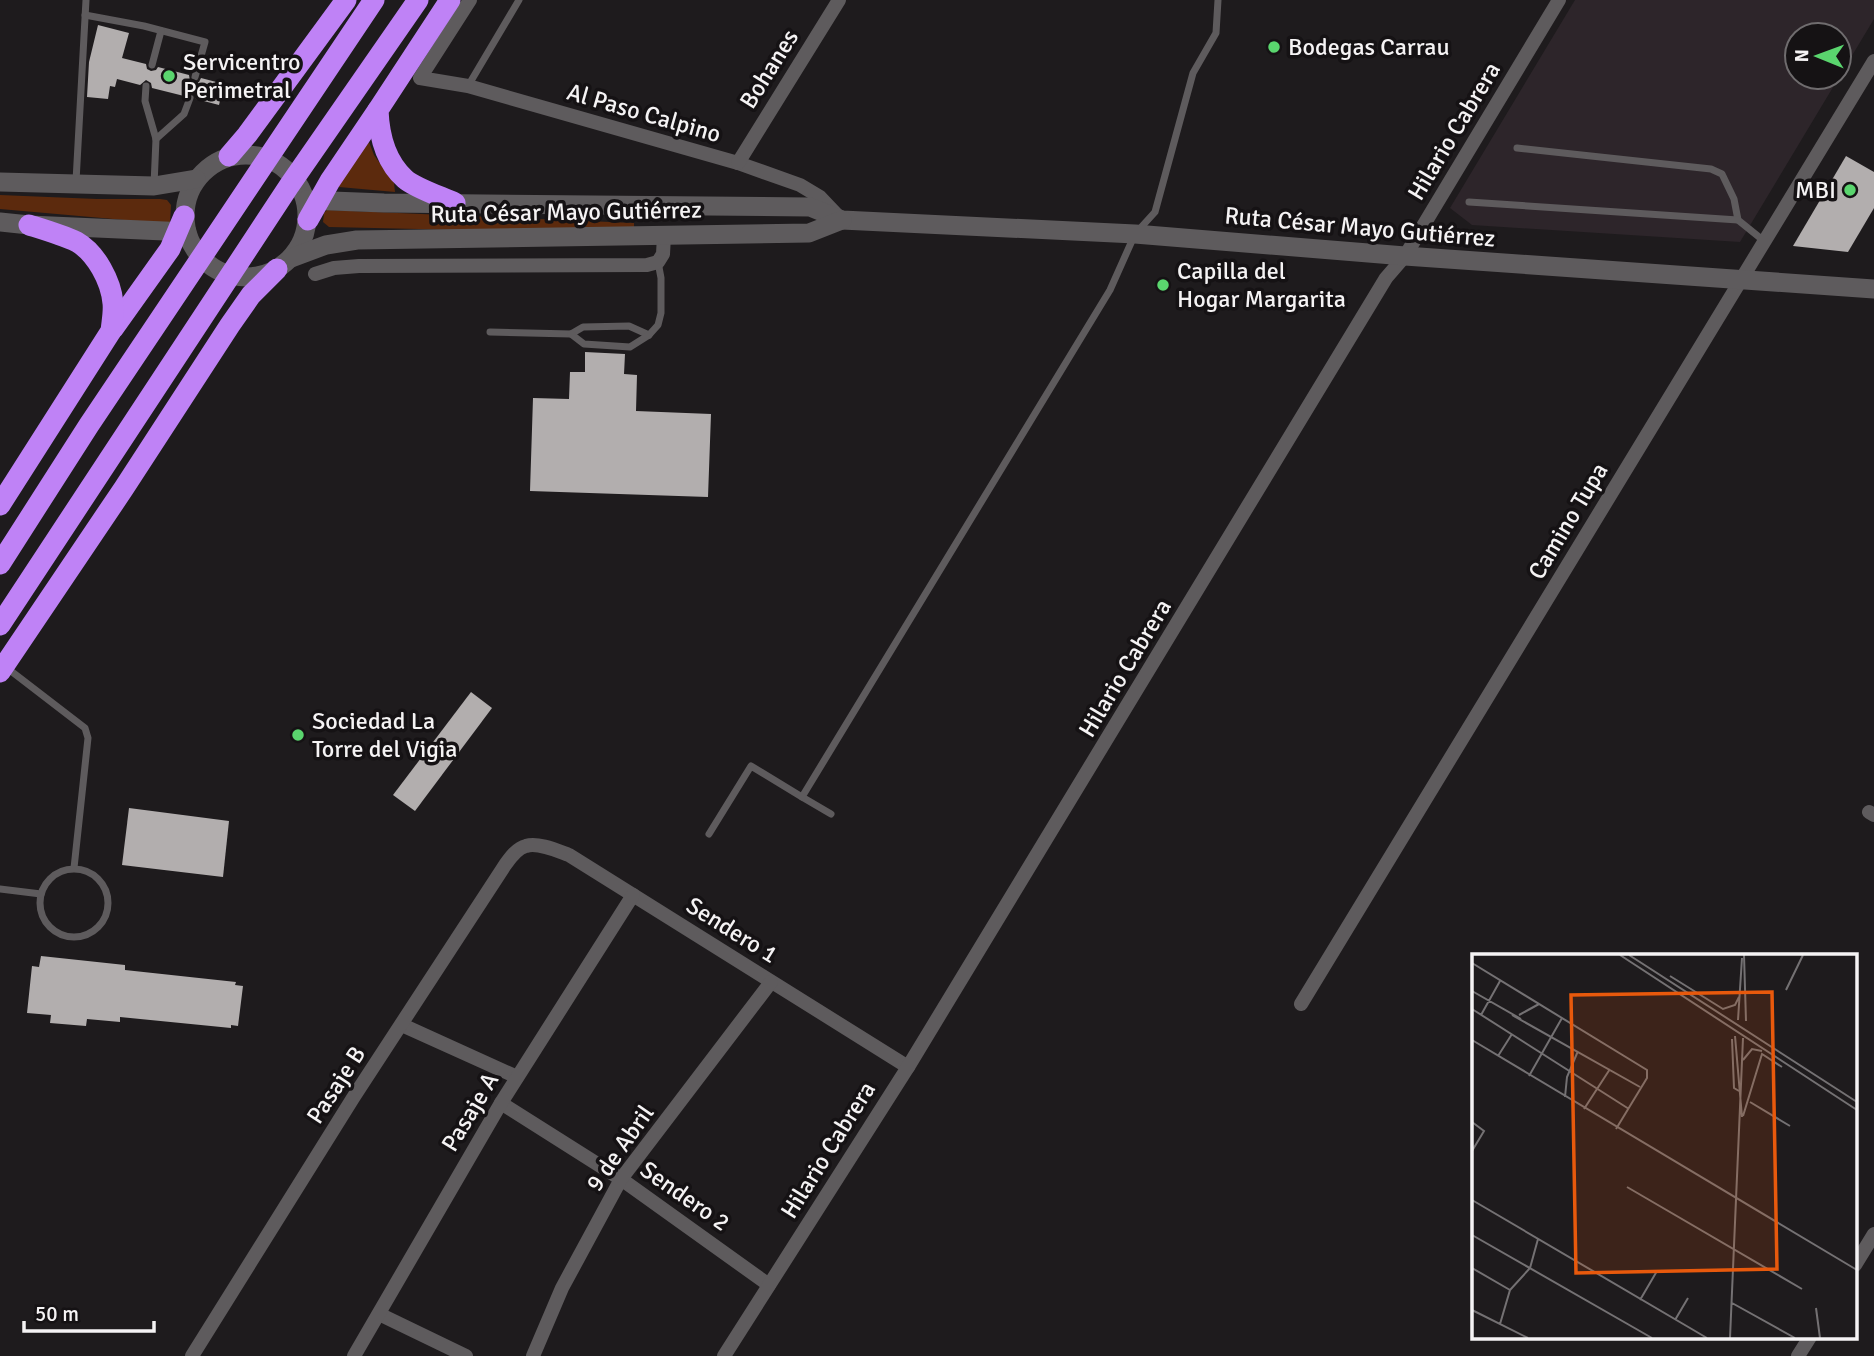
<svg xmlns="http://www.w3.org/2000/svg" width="1874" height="1356" font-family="Signika,sans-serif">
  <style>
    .built { fill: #2d252a; fill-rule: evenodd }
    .green { fill: #5c2a0d }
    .building { fill: #b2aeae }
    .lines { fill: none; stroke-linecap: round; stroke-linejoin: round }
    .lane { stroke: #5e5b5d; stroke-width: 7 }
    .street { stroke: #5e5b5d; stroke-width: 14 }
    .secondary { stroke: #5e5b5d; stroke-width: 19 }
    .highway { stroke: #bf82f6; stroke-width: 21 }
    .poi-dot { fill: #5ad56e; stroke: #151214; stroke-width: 2.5 }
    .labels { text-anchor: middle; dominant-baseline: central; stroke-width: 7; stroke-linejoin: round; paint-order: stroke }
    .poi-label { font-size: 24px; fill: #f5f3f4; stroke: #151214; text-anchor: start }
    .street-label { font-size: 24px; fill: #f5f3f4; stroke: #151214 }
    .inset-road { fill: none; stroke: #747173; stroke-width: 2 }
    .view { fill: #e8590c; fill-opacity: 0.15; stroke: #e8590c; stroke-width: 3.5 }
    .inset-edge { fill: none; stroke: #f5f3f4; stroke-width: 3.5 }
  </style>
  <rect width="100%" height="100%" fill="#1e1b1d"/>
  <path class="built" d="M1575,0H1874V19L1740,242L1472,225L1450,208ZM1797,35H1839V77H1797Z"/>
  <g class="green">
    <polygon points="369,142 374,155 394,183 395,192 339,187 337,180"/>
    <polygon points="0,195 97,199 160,199 167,200 171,205 170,224 0,209"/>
    <polygon points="327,210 634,223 634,228 507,231 329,227 323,222 324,213"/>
  </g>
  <g class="building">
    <polygon points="98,25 129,33 122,58 146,64 147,69 151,71 156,70 158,67 189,75 190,81 194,83 199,82 201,78 224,84 219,105 196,99 195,95 191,92 187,93 184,96 152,88 151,83 146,80 140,85 117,79 115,87 110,86 108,99 87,97 89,62"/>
    <polygon points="1846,156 1874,172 1874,208 1848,252 1793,246"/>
    <polygon points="585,352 625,354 624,374 637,375 636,411 711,414 708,497 530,491 533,398 569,399 570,372 585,372"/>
    <polygon points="471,692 492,708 415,811 393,795"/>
    <polygon points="129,808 229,821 223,877 122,865"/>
    <polygon points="41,956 125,965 125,970 236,982 235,985 243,986 238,1026 231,1025 231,1028 120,1017 120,1022 87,1019 86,1026 50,1023 51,1015 27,1013 32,966 39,967"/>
  </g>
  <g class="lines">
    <g class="lane">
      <polyline points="85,15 144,26 205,42 195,77"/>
      <polyline points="152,65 161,31"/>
      <polyline points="146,86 145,101 156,139 154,185"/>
      <polyline points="468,86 519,0"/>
      <polyline points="156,139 184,114 190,98"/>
      <polyline points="1517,148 1711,169 1722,174 1734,199 1738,220 1764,241"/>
      <polyline points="76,181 86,0"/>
      <polyline points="1469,202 1738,220"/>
      <polyline points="490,332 571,334 583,327 629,326 649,335"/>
      <polyline points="571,334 584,344 630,347 649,335 658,325 661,313 661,278 658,262"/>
      <polyline points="7,668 85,728 88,738 74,868"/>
      <polyline points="831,814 802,797 1110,290 1135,234 1155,212 1193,73 1216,33 1218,0"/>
      <polyline points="709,834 751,766 802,797"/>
      <circle cx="74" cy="903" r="34"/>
      <polyline points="0,889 41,894"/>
    </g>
    <g class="street">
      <polyline points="470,0 420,78 468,86 738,163 800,185 820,197 839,217"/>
      <polyline points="738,163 839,0"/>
      <polyline points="315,274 334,268 359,266 647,265 658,262 663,254 664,236"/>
      <polyline points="1869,812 1874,815"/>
      <polyline points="1301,1004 1874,61"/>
      <polyline points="402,1025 517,1077"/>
      <polyline points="501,1103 621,1179 769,1285"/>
      <polyline points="1855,1265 1874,1234"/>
      <polyline points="379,1314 466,1356"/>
      <path d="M192,1356L353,1098L505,865C510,858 517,848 526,846C538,842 558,851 569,855L908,1067"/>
      <polyline points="354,1356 501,1103 633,895"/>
      <polyline points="533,1356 562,1288 621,1179 771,982"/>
      <polyline points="724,1356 908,1067 1386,278 1405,256 1559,0"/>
      <polyline points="1798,1356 1810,1337"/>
    </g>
    <g class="secondary">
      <circle cx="246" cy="216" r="61"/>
      <polyline points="0,182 154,186 196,179"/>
      <polyline points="306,200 384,203 810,207 842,220 1135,234 1405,256 1874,289"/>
      <polyline points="0,222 29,225 187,232"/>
      <polyline points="291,258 326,245 357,240 809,233 842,220"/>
    </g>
    <g class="highway">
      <path d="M450,0L378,110C379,135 386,162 405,179C415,188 442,197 455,203"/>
      <polyline points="229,156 247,135 346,0"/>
      <polyline points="308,220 330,181 378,110"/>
      <polyline points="113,329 170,249 184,216"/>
      <path d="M0,505L111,331C112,321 114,312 113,303C111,281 96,253 77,242C62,235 45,230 29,225"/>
      <polyline points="0,564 89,425 374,0"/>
      <polyline points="0,625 289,186 418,0"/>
      <polyline points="0,672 124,488 230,325 251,295 277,269"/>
    </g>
  </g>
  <g class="poi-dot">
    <circle cx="1274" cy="47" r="7"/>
    <circle cx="169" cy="76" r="7"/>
    <circle cx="1850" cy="190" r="7"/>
    <circle cx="1163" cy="285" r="7"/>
    <circle cx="298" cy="735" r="7"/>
  </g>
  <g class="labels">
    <g class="poi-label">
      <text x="1288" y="47">Bodegas Carrau</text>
      <text x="183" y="62">Servicentro<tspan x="183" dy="28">Perimetral</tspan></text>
      <text x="1836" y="190" text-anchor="end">MBI</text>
      <text x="1177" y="271">Capilla del<tspan x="1177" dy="28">Hogar Margarita</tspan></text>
      <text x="312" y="721">Sociedad La<tspan x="312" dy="28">Torre del Vigia</tspan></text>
    </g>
    <g class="street-label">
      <text transform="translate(769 69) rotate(-58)">Bohanes</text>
      <text transform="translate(644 113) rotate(16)">Al Paso Calpino</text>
      <text transform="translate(1454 131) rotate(-59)">Hilario Cabrera</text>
      <text transform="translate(566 212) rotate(-1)">Ruta César Mayo Gutiérrez</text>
      <text transform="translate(1360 227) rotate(5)">Ruta César Mayo Gutiérrez</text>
      <text transform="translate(1568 521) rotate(-59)">Camino Tupa</text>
      <text transform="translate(1125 668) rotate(-59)">Hilario Cabrera</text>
      <text transform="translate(732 930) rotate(32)">Sendero 1</text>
      <text transform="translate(336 1085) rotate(-57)">Pasaje B</text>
      <text transform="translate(470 1112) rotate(-59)">Pasaje A</text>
      <text transform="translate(620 1148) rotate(-55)">9 de Abril</text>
      <text transform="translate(828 1150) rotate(-58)">Hilario Cabrera</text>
      <text transform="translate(685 1196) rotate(35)">Sendero 2</text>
    </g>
  </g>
  <g transform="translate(1472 954)">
    <rect width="385" height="385" fill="#1e1b1d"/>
    <path class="inset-road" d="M148,1L385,156M157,1L385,148M272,1L274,67M0,9L175,116V124L144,175M198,22L251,55L263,51L267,43M314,36L331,1M0,37L49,65M0,55L157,155M9,61L28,27M40,61L168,133M47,61L67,50M266,66L270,4M263,82L270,163M260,85L262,134L267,137M0,86L385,316M26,102L40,80M271,106L280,95L290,97M57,122L90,64M93,143L95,123L106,97M278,148L318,172M112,155L138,115M271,162L290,100L310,113M0,168L12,177L0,197M155,233L330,335M0,246L235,384M0,281L180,384M0,314L38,336M168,346L185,317M260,349L323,384M344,354L348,384M0,356L56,384M203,366L216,344M28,370L38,336L58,314L66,285M258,384L271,84"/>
    <path class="view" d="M300,38L305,315L104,319L99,41Z"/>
    <rect width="385" height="385" class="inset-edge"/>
  </g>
  <g transform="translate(1818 56) rotate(271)"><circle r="33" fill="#151214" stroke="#6f6c6e" stroke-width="2"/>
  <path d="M0-5L12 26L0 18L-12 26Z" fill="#5ad56e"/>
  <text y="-10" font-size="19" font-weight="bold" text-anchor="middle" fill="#f5f3f4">N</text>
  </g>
  <path d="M24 1321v10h130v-10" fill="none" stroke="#f5f3f4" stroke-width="3.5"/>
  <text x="35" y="1321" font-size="21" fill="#f5f3f4" stroke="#151214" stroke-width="5" paint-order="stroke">50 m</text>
</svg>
